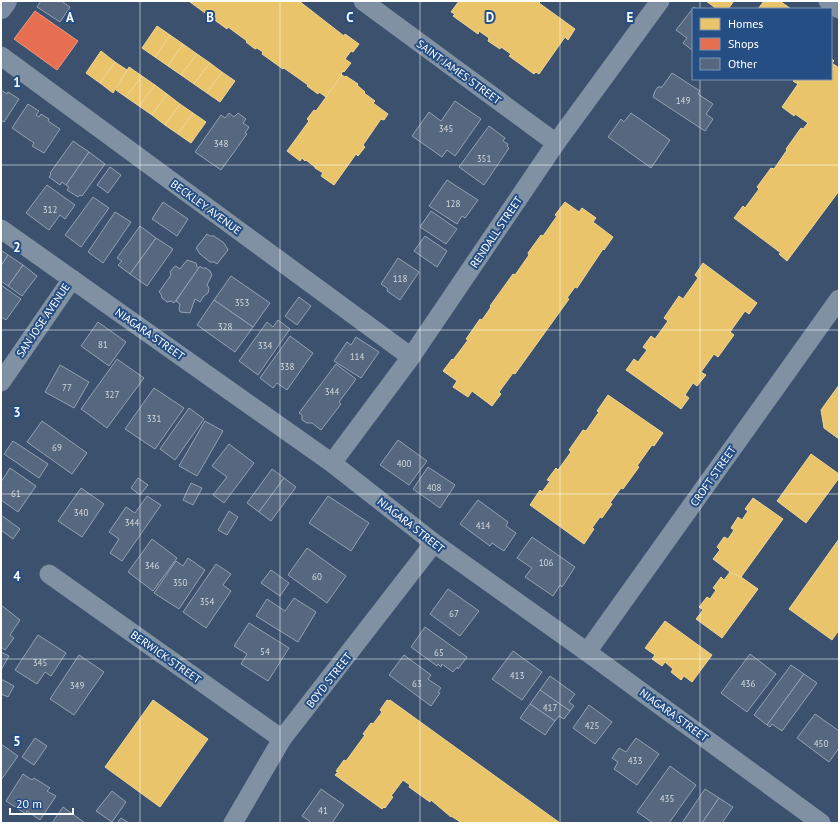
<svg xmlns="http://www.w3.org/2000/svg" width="840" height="824" font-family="'PT Sans',sans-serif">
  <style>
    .homes { fill: #e9c46a; stroke: #f0d697 }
    .shops { fill: #e76f51; stroke: #ee9a85 }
    .building { fill: #56687f; stroke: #94a1b2 }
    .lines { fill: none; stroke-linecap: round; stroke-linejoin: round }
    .street { stroke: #8191a4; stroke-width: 19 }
    .secondary { stroke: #7c8ca1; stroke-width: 22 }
    .grid { fill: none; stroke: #fff; stroke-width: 1; stroke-opacity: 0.55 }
    .labels { text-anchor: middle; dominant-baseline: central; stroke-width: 4; stroke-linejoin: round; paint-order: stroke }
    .number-label { font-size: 9px; fill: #d5d9df }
    .street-label { font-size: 11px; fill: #fff; stroke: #254e84 }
    .grid-label { font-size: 13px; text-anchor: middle; font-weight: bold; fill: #fff; stroke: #254e84; stroke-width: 4; stroke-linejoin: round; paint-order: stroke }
  </style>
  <rect width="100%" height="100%" fill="#3b516e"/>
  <g class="homes">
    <polygon points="191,1 299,1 344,36 345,34 359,44 353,52 351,51 345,59 351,63 344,72 343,71 341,74 342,75 326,97 319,92 318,94 307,86 308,85 284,68 283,69 262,54 263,52 257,48 255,49 246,42 247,41 228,27 227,29 190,2"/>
    <polygon points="459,1 541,1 539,3 575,29 568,40 565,37 539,74 536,72 534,74 509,56 511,54 501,47 500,49 488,41 489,38 479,31 478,34 453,16 455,14 451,12"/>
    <polygon points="706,1 734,1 728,9 717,9"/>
    <polygon points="764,1 780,1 791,9 758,9"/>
    <polygon points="157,26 170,35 155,57 142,48"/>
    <polygon points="170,35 183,44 168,66 155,57"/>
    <polygon points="183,44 197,54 181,75 168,66"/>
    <polygon points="101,51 115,62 100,83 86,73"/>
    <polygon points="197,54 210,63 194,84 181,75"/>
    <polygon points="831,58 834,61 832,63 839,68 839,191 787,261 779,254 781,253 734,218 743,206 745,208 759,189 757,187 771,168 774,169 787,150 786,149 801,128 803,129 808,123 795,114 794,116 782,107 798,84 793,81 795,79 831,79"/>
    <polygon points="115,62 127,70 113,93 100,83"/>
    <polygon points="210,63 222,72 207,93 194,84"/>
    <polygon points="129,67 142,76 126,97 116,90"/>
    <polygon points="222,72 235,81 220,102 207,93"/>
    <polygon points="342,75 345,77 346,76 358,84 357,85 365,92 364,93 375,101 373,103 388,114 384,120 381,119 363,145 365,147 358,156 356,154 334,185 321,176 323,173 315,168 315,167 306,160 305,161 302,158 300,161 287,151 309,121 307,119 314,110 316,111"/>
    <polygon points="142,76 155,85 139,106 126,97"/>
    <polygon points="155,85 167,94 152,115 139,106"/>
    <polygon points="167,94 180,104 165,125 152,115"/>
    <polygon points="180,104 193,113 178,134 165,125"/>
    <polygon points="193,113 206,122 191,143 178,134"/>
    <polygon points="565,202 579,212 582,208 596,218 593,222 613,237 604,250 603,249 577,288 575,287 567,298 569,299 515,374 513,373 499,392 501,394 492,406 472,391 468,397 453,387 457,381 443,371 452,359 453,360 468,340 466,339 480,319 482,320 491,307 490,306 513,274 515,275 529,255 528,253 541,235 543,236 557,216 555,215"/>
    <polygon points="703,263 757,303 749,314 745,311 730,332 734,335 718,357 714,354 701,372 706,375 697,386 693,383 685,395 689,398 681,409 626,370 634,359 638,362 647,350 643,347 651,336 655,339 668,321 664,318 679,296 683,299 698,278 695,275"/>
    <polygon points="839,385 839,439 824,428 821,410"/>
    <polygon points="608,395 663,433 654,446 652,445 637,466 639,467 623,489 621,488 610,503 612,504 602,518 600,517 592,528 594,529 584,544 530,505 540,490 542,492 550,481 547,480 556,468 558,470 571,452 569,450 583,430 586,431 599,412 597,411"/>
    <polygon points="811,454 839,474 839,478 806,523 777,501"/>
    <polygon points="753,498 783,519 741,577 730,572 713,559 720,550 717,547 724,537 728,539 734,530 731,528 738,517 742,520 748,511 745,509"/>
    <polygon points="839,539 839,630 832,640 789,609"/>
    <polygon points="730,572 741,577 758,589 722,638 696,619 703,610 699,607 707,597 710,599 716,590 713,588 721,577 724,580"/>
    <polygon points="665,621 712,655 692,682 684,676 681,680 671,672 673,669 665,662 662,666 652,659 655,655 645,648"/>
    <polygon points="153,700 208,739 160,807 105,767"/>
    <polygon points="387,700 389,701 390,700 560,823 462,823 451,816 451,817 431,800 430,802 409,787 410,785 403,780 391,796 393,797 385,808 384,807 382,809 335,775 338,772 336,771 344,760 346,761 365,735 363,734 371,723 373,724 382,712 380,710"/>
  </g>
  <polygon class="shops" points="35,11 78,41 57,70 14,39"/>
  <g class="building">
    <polygon points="41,1 61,1 70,7 60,22 37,7"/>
    <polygon points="694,7 697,9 693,9 693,51 683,43 687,38 676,30"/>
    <polygon points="672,73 700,91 698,94 713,104 706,114 713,119 705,131 653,97 655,91 658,87 662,87"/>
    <polygon points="1,90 7,94 8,92 19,99 4,122 1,120"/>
    <polygon points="455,101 481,119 455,156 447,150 442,157 412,136 429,112 441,121"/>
    <polygon points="28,104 39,111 36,115 39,117 41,114 49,119 48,121 60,129 44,153 32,146 34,143 12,128"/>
    <polygon points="229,113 234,117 238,113 246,119 243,123 249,127 245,133 247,134 221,170 195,152 221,115 225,118"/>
    <polygon points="631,113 670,140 651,168 608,137 621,119 624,122"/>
    <polygon points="489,126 505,138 503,141 508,144 507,146 509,148 484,185 459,167"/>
    <polygon points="73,141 89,152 66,185 62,182 60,185 49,177 51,174 50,173"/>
    <polygon points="89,152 105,164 82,196 80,195 78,197 67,190 69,187 66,185"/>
    <polygon points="110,167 121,175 108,193 97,185"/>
    <polygon points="447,180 478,200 465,218 462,216 457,224 429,206"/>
    <polygon points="47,185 75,205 65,219 60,215 49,230 26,213"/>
    <polygon points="93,197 109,208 81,247 65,235"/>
    <polygon points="163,202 188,219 177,236 152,219"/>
    <polygon points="431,211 457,229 446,244 420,227"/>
    <polygon points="115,212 131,222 103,263 88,252"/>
    <polygon points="140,226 156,238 130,274 118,265 122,261 117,258"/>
    <polygon points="207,234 210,236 214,236 224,243 228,250 217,264 214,262 210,262 200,254 196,248"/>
    <polygon points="425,236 447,251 437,267 414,251"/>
    <polygon points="156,238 173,249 147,286 130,274"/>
    <polygon points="1,250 8,255 1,266"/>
    <polygon points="8,255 23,265 8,286 1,281 1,266"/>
    <polygon points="398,258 419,272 400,300 387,291 388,289 381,284"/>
    <polygon points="187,260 196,263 197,267 199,268 174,303 171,301 167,302 162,298 161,294 159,292 171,275 170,272 174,267 176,266 180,269"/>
    <polygon points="23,265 37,276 22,296 8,286"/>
    <polygon points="200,266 202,268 206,268 210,271 212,275 207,285 209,288 208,293 204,296 200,302 195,299 190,313 180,312 179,309 180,304 176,301"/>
    <polygon points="231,276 270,303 253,327 214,300"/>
    <polygon points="1,285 21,299 6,320 1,317"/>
    <polygon points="299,297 311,306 297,325 285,316"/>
    <polygon points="214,300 253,327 235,352 197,325"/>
    <polygon points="278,320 290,329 258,375 239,361 267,322 273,327"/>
    <polygon points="98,322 126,342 109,366 81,346"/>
    <polygon points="290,336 313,353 287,390 277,383 273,388 260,378"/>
    <polygon points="356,337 379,352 361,378 334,361 347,342 351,345"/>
    <polygon points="117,359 144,378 107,428 81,409"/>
    <polygon points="336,364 356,379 339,402 341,404 321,430 312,423 307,423 302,420 302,415 299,413"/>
    <polygon points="60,365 89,382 74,408 45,392"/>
    <polygon points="154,388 184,408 155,449 125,429"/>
    <polygon points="189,408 204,419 175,460 160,449"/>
    <polygon points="42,421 87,453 72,474 27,442"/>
    <polygon points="205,421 223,431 197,476 179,466"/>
    <polygon points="398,440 427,461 409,485 380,465"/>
    <polygon points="13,441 48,464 39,478 4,454"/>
    <polygon points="229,444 254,463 224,503 213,495 227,477 212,466"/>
    <polygon points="428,467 455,485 440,508 413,489"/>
    <polygon points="10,468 36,486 18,512 1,500 1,482"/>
    <polygon points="272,469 284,478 259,512 247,503"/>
    <polygon points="138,478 148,485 140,495 131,488"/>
    <polygon points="284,478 296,487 271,521 259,512"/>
    <polygon points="191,483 202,488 193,505 183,500"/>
    <polygon points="81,488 104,504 82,537 58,521"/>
    <polygon points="147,496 161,505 122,561 110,553 119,539 109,532 126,507 135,513"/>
    <polygon points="328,496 369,523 351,551 309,523"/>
    <polygon points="478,500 508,522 506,526 516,533 504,551 492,543 490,546 460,524"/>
    <polygon points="229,511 238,517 227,535 218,530"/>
    <polygon points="1,515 20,529 13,539 1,530"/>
    <polygon points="532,537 575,567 562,587 560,585 553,596 525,577 532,568 517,558"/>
    <polygon points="152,539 177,558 153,591 128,572"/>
    <polygon points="307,548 346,576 327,603 288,575"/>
    <polygon points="188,558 205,570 179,609 154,593 176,561 183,566"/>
    <polygon points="216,564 231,574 223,585 231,591 206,628 183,612"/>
    <polygon points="271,570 289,583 280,596 261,583"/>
    <polygon points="448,589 479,611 460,636 430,614"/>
    <polygon points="294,598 316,612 298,642 256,616 267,599 285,611"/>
    <polygon points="1,605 20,620 10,635 14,638 5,650 1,647"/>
    <polygon points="249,623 289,648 268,681 241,664 247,654 234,646"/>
    <polygon points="425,627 467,657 458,669 457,667 453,672 442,664 441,667 438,664 437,666 411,647"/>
    <polygon points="38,635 66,653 51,676 45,672 37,684 15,670"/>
    <polygon points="513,651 542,672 522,700 492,679"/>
    <polygon points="1,652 9,656 1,670"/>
    <polygon points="750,654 776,674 747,712 721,693"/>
    <polygon points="79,655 104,672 74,715 50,699"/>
    <polygon points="404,655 431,675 428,679 441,688 438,692 440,693 431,706 389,675"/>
    <polygon points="791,665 804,674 767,725 754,715"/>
    <polygon points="804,674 817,683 782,731 772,724 770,727 767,725"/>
    <polygon points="550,676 575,694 569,702 574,706 570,711 540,690"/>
    <polygon points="1,679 14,686 8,697 1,694"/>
    <polygon points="540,690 570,711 564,719 559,716 555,721 530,704"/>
    <polygon points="530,704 555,721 545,735 520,718"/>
    <polygon points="589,705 612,722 595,744 573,728"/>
    <polygon points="815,714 839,731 839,748 829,762 797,738"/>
    <polygon points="35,738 47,746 34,765 22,757"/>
    <polygon points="636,738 659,754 637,785 614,769 618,762 612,758 619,748 626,752"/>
    <polygon points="1,744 18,756 1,780"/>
    <polygon points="670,766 696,785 669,823 653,823 637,812"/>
    <polygon points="23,774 32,780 34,778 50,788 47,791 56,796 40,820 27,811 26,814 6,801"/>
    <polygon points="321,789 344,805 332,823 312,823 302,816"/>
    <polygon points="705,789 719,798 702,823 682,823"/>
    <polygon points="112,791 126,802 112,822 96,811"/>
    <polygon points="719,798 733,807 722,823 702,823"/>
    <polygon points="63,807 85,823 52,823"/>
    <polygon points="121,818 129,823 117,823"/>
  </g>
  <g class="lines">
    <g class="street">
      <polyline points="363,1 556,143"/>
      <polyline points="828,1 839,9"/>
      <polyline points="1,56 411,357"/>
      <polyline points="1,229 332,463 434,543 587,652 821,823"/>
      <polyline points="1,382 72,279"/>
      <polyline points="332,463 411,357 556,143 660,1"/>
      <polyline points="49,574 282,739"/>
      <polyline points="587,652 839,299"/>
      <polyline points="233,823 282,739 434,543"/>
    </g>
    <polyline class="secondary" points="1,8 6,1"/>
  </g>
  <path class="grid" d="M140,1V823M280,1V823M420,1V823M560,1V823M700,1V9M700,79V823M1,165H839M1,330H839M1,494H839M1,659H839"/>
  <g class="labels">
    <g class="number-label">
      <text x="683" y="100">149</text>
      <text x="446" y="128">345</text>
      <text x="221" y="143">348</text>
      <text x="484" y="158">351</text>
      <text x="453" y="203">128</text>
      <text x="50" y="209">312</text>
      <text x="400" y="278">118</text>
      <text x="242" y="302">353</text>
      <text x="225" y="326">328</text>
      <text x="103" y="344">81</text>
      <text x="265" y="345">334</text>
      <text x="357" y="356">114</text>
      <text x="287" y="366">338</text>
      <text x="67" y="387">77</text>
      <text x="332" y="391">344</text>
      <text x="112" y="394">327</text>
      <text x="154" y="418">331</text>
      <text x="57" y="447">69</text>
      <text x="404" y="463">400</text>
      <text x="434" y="487">408</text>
      <text x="16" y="493">61</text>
      <text x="81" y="512">340</text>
      <text x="132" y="522">344</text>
      <text x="483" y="525">414</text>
      <text x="546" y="562">106</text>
      <text x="152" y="565">346</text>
      <text x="317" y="576">60</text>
      <text x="180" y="582">350</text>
      <text x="207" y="601">354</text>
      <text x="454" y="613">67</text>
      <text x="265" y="651">54</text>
      <text x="439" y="652">65</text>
      <text x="40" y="662">345</text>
      <text x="517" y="675">413</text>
      <text x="417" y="683">63</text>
      <text x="748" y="683">436</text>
      <text x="77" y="685">349</text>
      <text x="550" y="707">417</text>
      <text x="592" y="725">425</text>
      <text x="821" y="743">450</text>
      <text x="635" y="760">433</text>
      <text x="667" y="798">435</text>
      <text x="323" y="810">41</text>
    </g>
    <g class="street-label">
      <text transform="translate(459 72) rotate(36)">SAINT JAMES STREET</text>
      <text transform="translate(206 207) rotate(36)">BECKLEY AVENUE</text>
      <text transform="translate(496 232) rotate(-56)">RENDALL STREET</text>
      <text transform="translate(43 320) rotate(-56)">SAN JOSE AVENUE</text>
      <text transform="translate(150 334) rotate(35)">NIAGARA STREET</text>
      <text transform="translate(713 476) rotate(-55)">CROFT STREET</text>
      <text transform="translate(411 525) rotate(38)">NIAGARA STREET</text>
      <text transform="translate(166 657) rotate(35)">BERWICK STREET</text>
      <text transform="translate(329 680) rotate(-52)">BOYD STREET</text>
      <text transform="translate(674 715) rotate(36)">NIAGARA STREET</text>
    </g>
  </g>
  <g class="grid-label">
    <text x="70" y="22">A</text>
    <text x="210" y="22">B</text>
    <text x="350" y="22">C</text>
    <text x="490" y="22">D</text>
    <text x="630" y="22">E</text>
    <text x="17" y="87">1</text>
    <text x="17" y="252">2</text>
    <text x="17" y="417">3</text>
    <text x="17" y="581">4</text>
    <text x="17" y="746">5</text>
  </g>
  <rect width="840" height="824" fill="none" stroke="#ffffff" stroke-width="4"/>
  <rect x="692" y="8" width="140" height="72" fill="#254e84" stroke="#7c95b5"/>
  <rect x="700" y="18" width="20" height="12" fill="#e9c46a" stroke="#7c95b5"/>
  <text x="728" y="28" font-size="12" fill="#ffffff">Homes</text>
  <rect x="700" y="38" width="20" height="12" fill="#e76f51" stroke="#7c95b5"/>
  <text x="728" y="48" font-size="12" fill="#ffffff">Shops</text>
  <rect x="700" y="58" width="20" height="12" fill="#56687f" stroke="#7c95b5"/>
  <text x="728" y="68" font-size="12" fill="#ffffff">Other</text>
  <path d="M10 808v6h63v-6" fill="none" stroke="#ffffff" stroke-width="2"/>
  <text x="16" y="808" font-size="12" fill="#ffffff" stroke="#254e84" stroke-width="3" paint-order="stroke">20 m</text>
</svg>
